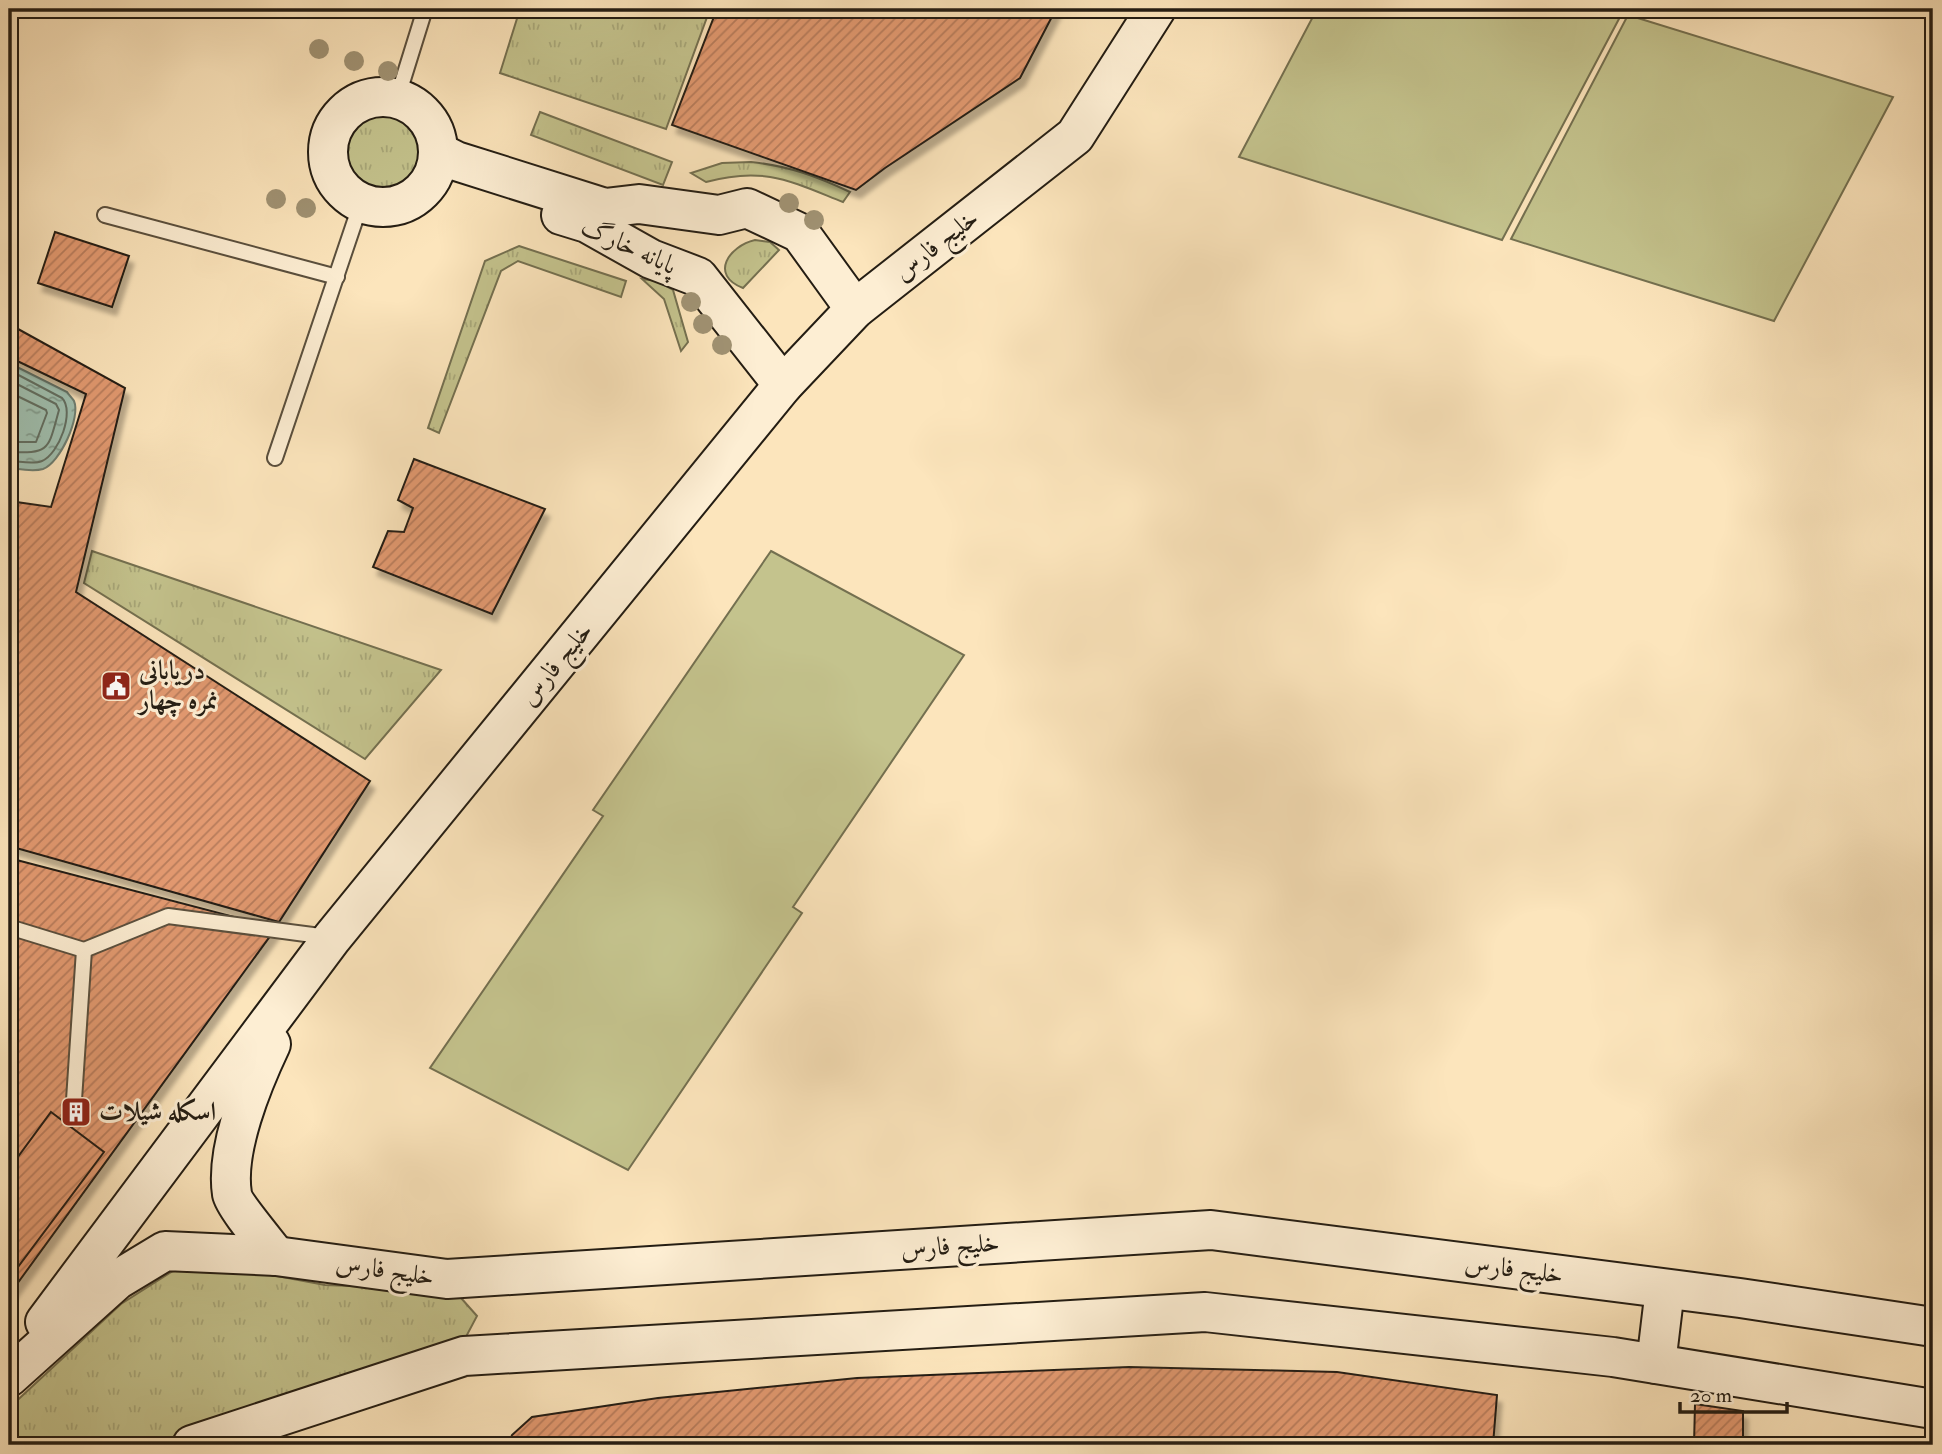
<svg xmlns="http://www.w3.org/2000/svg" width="1942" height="1454" font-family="'IM FELL Double Pica',Amiri,serif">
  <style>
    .grass { fill: url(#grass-tufts); stroke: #747050; stroke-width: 2 }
    .pitch { fill: #c4c38d; stroke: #747050; stroke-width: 2 }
    .water { fill: url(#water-ripples); stroke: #6e7e71; stroke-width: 2 }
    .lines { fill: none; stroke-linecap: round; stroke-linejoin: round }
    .shore { stroke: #626e61; stroke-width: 2 }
    .building { fill: url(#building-hatch); stroke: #241d13; stroke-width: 2; filter: url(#shadow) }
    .lane-casing { stroke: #5a4f3d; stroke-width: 18 }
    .secondary-casing { stroke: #241d13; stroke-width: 42 }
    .lane { stroke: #fdeed3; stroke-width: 14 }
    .secondary { stroke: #fdeed3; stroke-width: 38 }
    .tree { fill: #a09273 }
    .labels { text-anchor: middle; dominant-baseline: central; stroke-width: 6; stroke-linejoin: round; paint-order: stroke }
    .street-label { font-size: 26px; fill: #241d13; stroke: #fdeed3 }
    .poi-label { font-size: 26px; font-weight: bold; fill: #241d13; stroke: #fdeed3; text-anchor: start }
  </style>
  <defs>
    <pattern id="grass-tufts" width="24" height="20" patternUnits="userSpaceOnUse" patternTransform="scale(1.75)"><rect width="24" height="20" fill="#c4c38d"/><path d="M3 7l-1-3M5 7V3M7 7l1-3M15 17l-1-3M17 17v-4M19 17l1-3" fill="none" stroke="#a8a779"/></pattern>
    <pattern id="water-ripples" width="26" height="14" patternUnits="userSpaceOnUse" patternTransform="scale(1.75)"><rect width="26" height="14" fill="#9fbfaf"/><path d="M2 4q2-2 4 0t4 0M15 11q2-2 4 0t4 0" fill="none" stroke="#819b8d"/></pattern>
    <pattern id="building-hatch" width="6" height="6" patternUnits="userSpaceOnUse" patternTransform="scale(1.75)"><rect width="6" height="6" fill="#e29970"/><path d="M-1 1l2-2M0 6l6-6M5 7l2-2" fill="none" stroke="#b77c5b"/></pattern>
    <filter id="shadow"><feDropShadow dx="4.5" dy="8" stdDeviation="2" flood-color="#0004"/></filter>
  </defs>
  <rect width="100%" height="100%" fill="#fce5bc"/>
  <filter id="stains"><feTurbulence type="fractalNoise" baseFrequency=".00286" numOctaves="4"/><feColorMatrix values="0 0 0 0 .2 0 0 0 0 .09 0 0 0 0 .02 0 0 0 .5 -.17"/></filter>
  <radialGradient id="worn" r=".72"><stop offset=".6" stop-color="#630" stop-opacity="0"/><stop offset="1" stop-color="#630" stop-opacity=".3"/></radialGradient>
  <g class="grass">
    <polygon points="520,9 710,9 666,129 500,73"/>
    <path d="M392,95C404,103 418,106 428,118C449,146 431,198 397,206C333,221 302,132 360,102C369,98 381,97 392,95Z"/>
    <polygon points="540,112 672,162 663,185 531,135"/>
    <path d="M751,162C789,166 816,176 850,192L843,202C790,181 764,166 706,182L691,173L722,163Z"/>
    <path d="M755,240L770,242L779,250L743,288C709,275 729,246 755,240Z"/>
    <polygon points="519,246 626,281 621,297 518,261 501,271 439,433 428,428 485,261"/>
    <polygon points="642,279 657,281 673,290 688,342 681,351 664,299"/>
    <polygon points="92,551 441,670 365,759 84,583"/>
    <polygon points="190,1260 325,1285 454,1290 477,1316 459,1350 172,1445 9,1445 9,1408 121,1304"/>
  </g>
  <g class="pitch">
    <polygon points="1317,9 1600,9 1621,15 1502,240 1239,157"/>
    <polygon points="1628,15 1893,97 1774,321 1511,239"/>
    <polygon points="771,551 964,655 793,907 802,913 628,1170 430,1068 603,816 593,810"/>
  </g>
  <path class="water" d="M9,363L67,392C68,394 73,399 74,401C81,417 60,463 43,469C33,472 19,469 9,468Z"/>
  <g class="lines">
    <g class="shore">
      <path d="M9,370L62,398C75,411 59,454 42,461C33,465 19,461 9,461"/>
      <path d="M9,380L56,404L59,410C48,449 51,454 9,452"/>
      <polyline points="9,392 46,410 47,413 36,442 9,442"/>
    </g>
  </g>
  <g class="building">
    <polygon points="717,9 1056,9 1020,78 885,168 856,190 672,125"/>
    <polygon points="55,232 129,256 112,307 38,283"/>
    <polygon points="9,324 125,388 76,592 370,781 279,922 9,846 9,501 51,507 86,394 9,357"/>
    <polygon points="414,459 545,509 492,614 373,567 388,531 404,532 413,508 398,500"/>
    <polygon points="9,858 276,928 9,1295"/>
    <polygon points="51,1112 104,1152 9,1279 9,1169"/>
    <polygon points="1129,1367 1337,1372 1497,1395 1493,1445 508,1445 512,1435 532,1417 658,1398 857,1378"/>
    <polygon points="1695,1404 1743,1411 1743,1445 1694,1445"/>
  </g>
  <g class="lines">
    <g class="lane-casing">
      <g id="lane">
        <polyline points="397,99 425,9"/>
        <polyline points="105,215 337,277"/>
        <polyline points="275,458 361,203"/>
        <polyline points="9,927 84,950 168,916 328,937"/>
        <polyline points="74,1100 84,950"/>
      </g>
    </g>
    <g class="secondary-casing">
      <g id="secondary">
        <circle cx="383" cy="152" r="55"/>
        <polyline points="438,152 456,161 605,208 639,204 719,215 747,208 800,233 855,309"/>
        <polyline points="561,215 587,223 651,259 698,277 783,385"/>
        <path d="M271,1044C252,1084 225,1150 232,1194C234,1205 267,1244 276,1256"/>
        <polyline points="45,1322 332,938 783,385 855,309 1075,136 1156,9"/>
        <polyline points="1656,1364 1665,1289"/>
        <polyline points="9,1377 117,1280 165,1251 276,1256 447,1279 1211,1230 1740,1298 1933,1327"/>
        <polyline points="192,1445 464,1356 1205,1312 1613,1357 1933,1409"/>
      </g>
    </g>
    <use href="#lane" class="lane"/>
    <use href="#secondary" class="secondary"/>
  </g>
  <g class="tree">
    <circle cx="319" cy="49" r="10"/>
    <circle cx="354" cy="61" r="10"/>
    <circle cx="388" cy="71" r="10"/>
    <circle cx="276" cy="199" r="10"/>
    <circle cx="789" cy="203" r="10"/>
    <circle cx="306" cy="208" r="10"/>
    <circle cx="814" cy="220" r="10"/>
    <circle cx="691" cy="302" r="10"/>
    <circle cx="703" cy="324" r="10"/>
    <circle cx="722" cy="345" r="10"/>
  </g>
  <defs>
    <g id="civic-square" transform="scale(1.575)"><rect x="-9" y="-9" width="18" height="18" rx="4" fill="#8f2418" stroke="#fdeed3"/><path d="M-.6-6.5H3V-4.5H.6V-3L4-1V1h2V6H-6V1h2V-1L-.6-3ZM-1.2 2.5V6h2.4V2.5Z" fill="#fff"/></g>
    <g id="building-square" transform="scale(1.575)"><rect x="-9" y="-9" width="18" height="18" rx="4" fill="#8f2418" stroke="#fdeed3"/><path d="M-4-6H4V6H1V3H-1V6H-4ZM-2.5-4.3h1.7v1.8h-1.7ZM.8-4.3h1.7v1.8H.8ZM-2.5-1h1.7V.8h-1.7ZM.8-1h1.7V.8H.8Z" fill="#fff"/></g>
  </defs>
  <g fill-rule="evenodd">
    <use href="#civic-square" x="116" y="686"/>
    <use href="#building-square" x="76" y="1112"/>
  </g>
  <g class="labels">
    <g class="street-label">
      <text transform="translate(936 245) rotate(-38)">خلیج فارس</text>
      <text transform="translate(629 246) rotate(25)">پایانه خارگ</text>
      <text transform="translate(556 664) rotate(-51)">خلیج فارس</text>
      <text transform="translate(950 1246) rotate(-4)">خلیج فارس</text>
      <text transform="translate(1514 1269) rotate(7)">خلیج فارس</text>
      <text transform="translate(385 1270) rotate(8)">خلیج فارس</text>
    </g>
    <g class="poi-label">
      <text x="139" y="671">دریابانی<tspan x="139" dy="30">نمره چهار</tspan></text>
      <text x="99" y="1112">اسکله شیلات</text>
    </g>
  </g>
  <rect width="1942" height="1454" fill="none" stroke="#fce5bc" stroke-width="35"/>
  <rect x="10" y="10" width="1921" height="1433" fill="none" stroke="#241d13" stroke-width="3.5"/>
  <rect x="18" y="18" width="1907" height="1419" fill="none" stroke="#241d13" stroke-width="2"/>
  <path d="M1680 1402v10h107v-10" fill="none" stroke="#241d13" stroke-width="3.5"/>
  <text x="1690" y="1402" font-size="21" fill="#241d13" stroke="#fdeed3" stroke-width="5" paint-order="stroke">20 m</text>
  <rect width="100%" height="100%" filter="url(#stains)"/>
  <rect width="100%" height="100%" fill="url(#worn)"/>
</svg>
